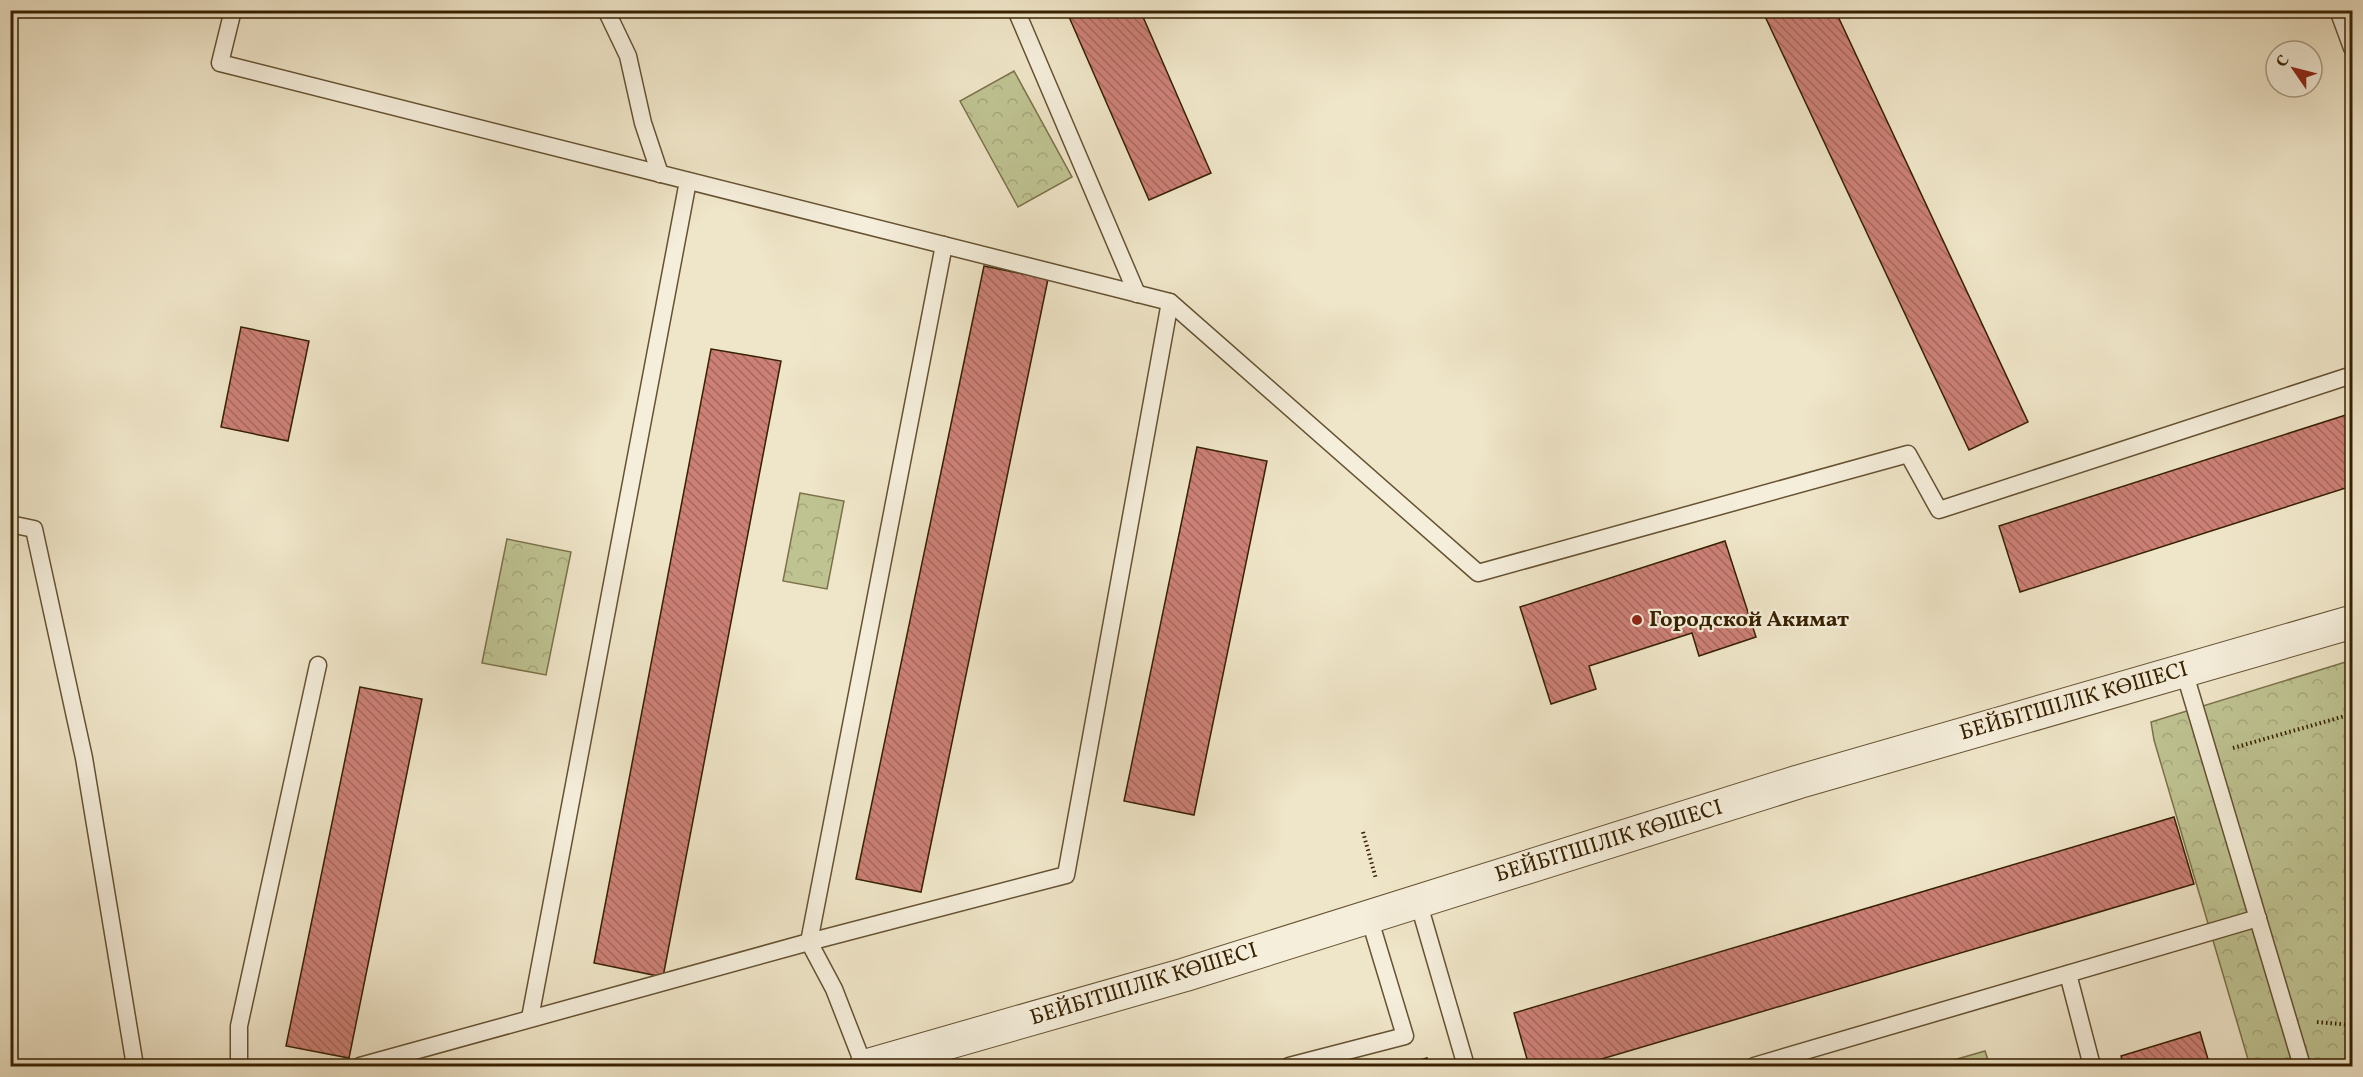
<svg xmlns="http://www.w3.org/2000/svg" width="2363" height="1077" font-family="Vollkorn,serif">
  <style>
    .park { fill: url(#park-crowns); stroke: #7b7249; stroke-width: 1.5 }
    .pitch { fill: #bfc392; stroke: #7b7249; stroke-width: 1.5 }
    .building { fill: url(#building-back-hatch); stroke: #372100; stroke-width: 1.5 }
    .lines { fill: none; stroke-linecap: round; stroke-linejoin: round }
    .service-casing { stroke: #655232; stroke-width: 19 }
    .minor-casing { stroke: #655232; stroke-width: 35 }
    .path { stroke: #372100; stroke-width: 4; stroke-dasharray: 1.5 3; stroke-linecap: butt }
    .service { stroke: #f5eedb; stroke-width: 16 }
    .minor { stroke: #f5eedb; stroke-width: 33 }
    .poi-dot { fill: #8f2418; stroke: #f5eedb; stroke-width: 2 }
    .labels { text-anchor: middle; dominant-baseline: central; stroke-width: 4.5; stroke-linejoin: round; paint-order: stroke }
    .poi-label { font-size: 22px; font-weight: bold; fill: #372100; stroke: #f5eedb; text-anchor: start }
    .street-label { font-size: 22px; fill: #372100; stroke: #f5eedb }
  </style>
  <defs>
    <pattern id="park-crowns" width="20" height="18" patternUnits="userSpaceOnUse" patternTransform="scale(1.5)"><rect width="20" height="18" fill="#bfc392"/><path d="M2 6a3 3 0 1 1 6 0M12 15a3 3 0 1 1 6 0" fill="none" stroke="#a5a77c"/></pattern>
    <pattern id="building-back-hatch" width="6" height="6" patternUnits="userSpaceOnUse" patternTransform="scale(1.5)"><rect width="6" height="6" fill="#cc8076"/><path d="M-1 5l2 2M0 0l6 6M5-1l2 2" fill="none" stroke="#a6685e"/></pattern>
  </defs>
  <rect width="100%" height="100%" fill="#efe5c8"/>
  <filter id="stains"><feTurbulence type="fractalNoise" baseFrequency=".00333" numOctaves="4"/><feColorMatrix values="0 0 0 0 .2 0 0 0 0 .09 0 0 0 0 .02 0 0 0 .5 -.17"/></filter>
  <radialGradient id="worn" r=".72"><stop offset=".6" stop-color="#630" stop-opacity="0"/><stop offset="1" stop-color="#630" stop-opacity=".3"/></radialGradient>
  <g class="park">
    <polygon points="1014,71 1072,177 1018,207 960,101"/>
    <polygon points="800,493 844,501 827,589 783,581"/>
    <polygon points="507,539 571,552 546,675 482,663"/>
    <polygon points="2352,660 2352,1066 2250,1066 2154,740 2151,722"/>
  </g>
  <polygon class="pitch" points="1985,1051 1990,1066 1933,1066"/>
  <g class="building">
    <polygon points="1066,10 1140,10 1211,173 1149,200"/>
    <polygon points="1762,10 1835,10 2028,422 1969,450"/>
    <polygon points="984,266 1048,279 921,892 856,879"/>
    <polygon points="241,327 309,341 288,441 221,427"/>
    <polygon points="711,349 781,361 663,977 594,963"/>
    <polygon points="2352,413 2352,486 2020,592 1999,526"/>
    <polygon points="1197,447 1267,461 1194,815 1124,801"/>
    <polygon points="1725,541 1756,637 1699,656 1692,633 1589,666 1596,689 1551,704 1520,607"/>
    <polygon points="360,687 422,699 349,1058 286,1046"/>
    <polygon points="2174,817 2194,884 1578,1066 1529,1066 1514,1013"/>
    <polygon points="2200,1032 2210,1066 2124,1066 2121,1056"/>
    <polygon points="1427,1058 1430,1066 1399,1066"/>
  </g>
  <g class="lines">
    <g class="service-casing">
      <g id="service">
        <polyline points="233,10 220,63 1170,302 1478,573 1908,454 1939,510 2352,375"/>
        <polyline points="606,10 628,56 643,123 660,174"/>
        <polyline points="1016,10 1137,294"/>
        <polyline points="2338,10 2352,48"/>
        <polyline points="944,245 809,942 1066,875 1170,302"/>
        <polyline points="10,524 34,529 84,758 135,1066"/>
        <polyline points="2184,671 2302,1066"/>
        <polyline points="1418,901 1466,1066"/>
        <polyline points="2068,974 2092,1066"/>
        <polyline points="530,1018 688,181"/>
        <polyline points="239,1066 239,1026 318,665"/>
        <polyline points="360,1066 809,942 834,989 864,1066"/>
        <polyline points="1289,1066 1405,1036 1369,917"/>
        <polyline points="1754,1066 2258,918"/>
      </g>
    </g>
    <g class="minor-casing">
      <polyline id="minor" points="866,1066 1184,975 1798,782 2352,622"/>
    </g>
    <g class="path">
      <polyline points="2233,748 2352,714"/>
      <polyline points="1363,832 1376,879"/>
      <polyline points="2317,1022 2352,1025"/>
    </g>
    <use href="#service" class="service"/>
    <use href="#minor" class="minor"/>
  </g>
  <circle class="poi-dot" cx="1637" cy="620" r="6"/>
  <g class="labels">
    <g class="poi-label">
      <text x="1649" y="620">Городской Акимат</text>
    </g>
    <g class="street-label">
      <text transform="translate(2074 702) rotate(-16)">БЕЙБІТШІЛІК КӨШЕСІ</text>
      <text transform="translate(1609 842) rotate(-17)">БЕЙБІТШІЛІК КӨШЕСІ</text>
      <text transform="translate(1144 985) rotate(-17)">БЕЙБІТШІЛІК КӨШЕСІ</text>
    </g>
  </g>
  <rect width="2363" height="1077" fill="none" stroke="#efe5c8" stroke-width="36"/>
  <rect x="12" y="12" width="2339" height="1053" fill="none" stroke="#372100" stroke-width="3"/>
  <rect x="18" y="18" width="2327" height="1041" fill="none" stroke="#372100" stroke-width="1.5"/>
  <g transform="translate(2294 69) rotate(305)"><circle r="28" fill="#f5eedb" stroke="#a99c83" stroke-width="1.5"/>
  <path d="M0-4.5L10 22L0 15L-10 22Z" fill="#8f2418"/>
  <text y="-9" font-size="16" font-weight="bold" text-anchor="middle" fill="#372100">С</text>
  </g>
  <rect width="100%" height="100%" filter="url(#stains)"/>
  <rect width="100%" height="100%" fill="url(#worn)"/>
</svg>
